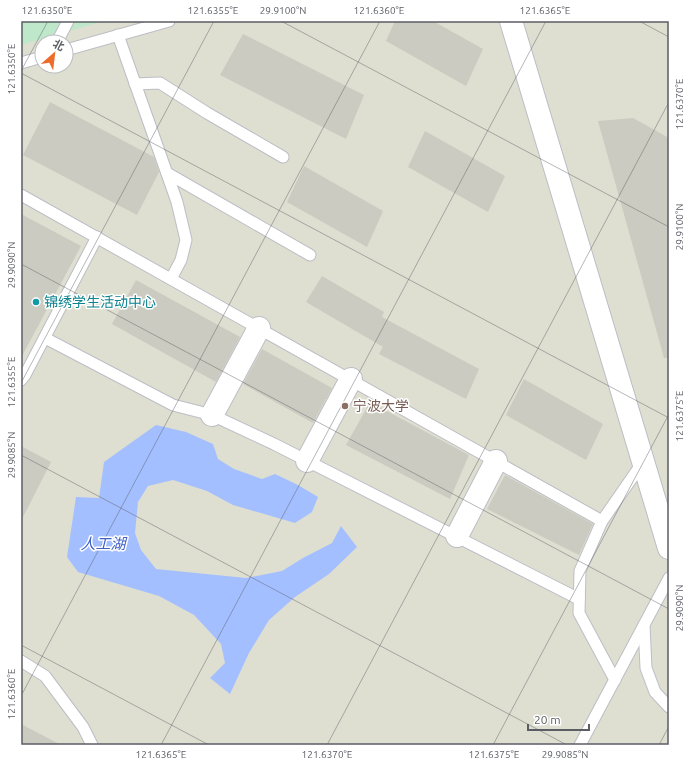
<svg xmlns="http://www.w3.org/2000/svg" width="690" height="766" font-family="Ubuntu,'Noto Sans SC',sans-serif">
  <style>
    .education { fill: #dedfd1; fill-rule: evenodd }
    .green { fill: #bfe7c9 }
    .water { fill: #a3bfff }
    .building { fill: #cccbc1 }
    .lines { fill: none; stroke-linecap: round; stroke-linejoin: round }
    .service-casing { stroke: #bdbec5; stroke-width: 13 }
    .minor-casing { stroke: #bdbec5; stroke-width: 24 }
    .service { stroke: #fff; stroke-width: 11 }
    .minor { stroke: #fff; stroke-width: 22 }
    .ticks { fill: none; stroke: #5b5d64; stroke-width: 1; stroke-opacity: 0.45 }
    .culture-dot { fill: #0f9aa8; stroke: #fff; stroke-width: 1.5 }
    .education-dot { fill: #8d6e63; stroke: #fff; stroke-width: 1.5 }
    .labels { text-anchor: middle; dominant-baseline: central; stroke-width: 3; stroke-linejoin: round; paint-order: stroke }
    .culture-label { font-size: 14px; fill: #0d838f; stroke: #fff; text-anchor: start }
    .education-label { font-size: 14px; fill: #785e54; stroke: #fff; text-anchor: start }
    .water-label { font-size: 15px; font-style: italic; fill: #4160c6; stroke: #fff }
    .neatline { fill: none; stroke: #5b5d64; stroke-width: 1.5 }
    .ticks-label { font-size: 10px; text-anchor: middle; fill: #5b5d64 }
  </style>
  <rect width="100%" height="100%" fill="#eeeee3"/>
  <path class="education" d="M21,21H669V745H21ZM42,42H66V66H42Z"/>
  <polygon class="green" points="21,21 104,21 21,45"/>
  <polygon class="water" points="156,425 186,432 213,444 218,459 234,469 262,479 275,474 298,485 318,497 312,512 295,523 233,505 207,491 173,480 148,486 138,502 135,533 141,550 156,569 246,578 282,571 303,558 332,543 341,526 357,547 329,574 295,597 269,620 249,653 230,694 210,678 225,663 221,644 194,615 159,596 78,572 67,557 76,497 99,498 104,462"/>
  <g class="building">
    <polygon points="395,21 433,21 483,49 466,86 386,41"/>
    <polygon points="243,34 364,95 346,139 220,75"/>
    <polygon points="50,102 154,157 159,172 137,215 23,155"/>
    <polygon points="633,118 669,138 669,358 664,358 598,121"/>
    <polygon points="425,131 505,176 488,212 408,167"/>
    <polygon points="304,166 383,211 367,247 287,202"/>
    <polygon points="21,214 81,246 21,358"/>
    <polygon points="322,276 384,312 382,317 479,369 466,399 379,354 383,347 306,302"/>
    <polygon points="136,280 240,337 216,382 112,324"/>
    <polygon points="262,349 332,388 313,423 243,384"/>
    <polygon points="524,379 603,424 586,460 506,415"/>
    <polygon points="370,402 469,455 450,499 346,445"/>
    <polygon points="21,446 51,462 21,521"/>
    <polygon points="505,475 593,524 579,555 487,509"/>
    <polygon points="21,724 61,745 21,745"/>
  </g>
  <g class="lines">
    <g class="service-casing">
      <g id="service">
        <polyline points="118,35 177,202 186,240 181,260 171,279"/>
        <polyline points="57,42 68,21"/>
        <polyline points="66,50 169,21"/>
        <polyline points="21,63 42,57"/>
        <polyline points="135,84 160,83 207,113 283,157"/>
        <polyline points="167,173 310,255"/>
        <polyline points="21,195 602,521"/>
        <polyline points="45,338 173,405 212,415 274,444 579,599"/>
        <polyline points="21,380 25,375 97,237"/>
        <polyline points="644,625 646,668 655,692 669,707"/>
        <polyline points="21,661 45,676 83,727 92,745"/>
        <polyline points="615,680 579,613 580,571 602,521 643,462"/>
        <polyline points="580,745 669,578"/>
      </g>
    </g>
    <g class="minor-casing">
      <g id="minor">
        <polyline points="511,21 669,548"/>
        <polyline points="212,415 259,328"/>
        <polyline points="307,461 351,379"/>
        <polyline points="457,536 496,461"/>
      </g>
    </g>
    <use href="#service" class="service"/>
    <use href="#minor" class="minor"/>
  </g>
  <path class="ticks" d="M281,21L669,227M639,21L669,37M21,71L48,21M21,73L669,418M21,264L669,609M21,383L214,21M21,455L567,745M21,645L209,745M21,696L380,21M161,745L546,21M327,745L669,102M493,745L669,414M659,745L669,726"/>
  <circle class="culture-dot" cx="36" cy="302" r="4"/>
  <circle class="education-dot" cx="345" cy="406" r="4"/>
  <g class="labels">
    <g class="culture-label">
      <text x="44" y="302">锦绣学生活动中心</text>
    </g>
    <g class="education-label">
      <text x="353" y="406">宁波大学</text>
    </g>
    <g class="water-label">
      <text x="103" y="543">人工湖</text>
    </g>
  </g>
  <rect width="690" height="766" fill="none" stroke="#ffffff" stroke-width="44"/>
  <g transform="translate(54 54) rotate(28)"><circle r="19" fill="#ffffff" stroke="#bdbec1"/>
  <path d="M0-3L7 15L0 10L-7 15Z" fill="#ee6c2a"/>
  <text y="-6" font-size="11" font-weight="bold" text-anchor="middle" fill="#5b5d64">北</text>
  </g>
  <path d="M528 724v6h61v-6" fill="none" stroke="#5b5d64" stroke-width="2"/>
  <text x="534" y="724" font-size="12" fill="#5b5d64" stroke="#ffffff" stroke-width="3" paint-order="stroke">20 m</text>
  <rect x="22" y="22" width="646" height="722" class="neatline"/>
  <g class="ticks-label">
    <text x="47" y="14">121.6350°E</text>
    <text x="213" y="14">121.6355°E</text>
    <text x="283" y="14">29.9100°N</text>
    <text x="379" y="14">121.6360°E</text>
    <text x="545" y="14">121.6365°E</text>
    <text transform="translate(11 69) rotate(-90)" y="4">121.6350°E</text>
    <text transform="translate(679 104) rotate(-90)" y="4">121.6370°E</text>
    <text transform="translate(679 227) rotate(-90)" y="4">29.9100°N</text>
    <text transform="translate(11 265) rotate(-90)" y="4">29.9090°N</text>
    <text transform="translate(11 382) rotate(-90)" y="4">121.6355°E</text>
    <text transform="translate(679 416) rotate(-90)" y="4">121.6375°E</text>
    <text transform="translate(11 455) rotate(-90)" y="4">29.9085°N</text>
    <text transform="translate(679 608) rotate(-90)" y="4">29.9090°N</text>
    <text transform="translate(11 694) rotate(-90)" y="4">121.6360°E</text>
    <text x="161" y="758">121.6365°E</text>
    <text x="327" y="758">121.6370°E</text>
    <text x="494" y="758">121.6375°E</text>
    <text x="565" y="758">29.9085°N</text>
  </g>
</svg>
